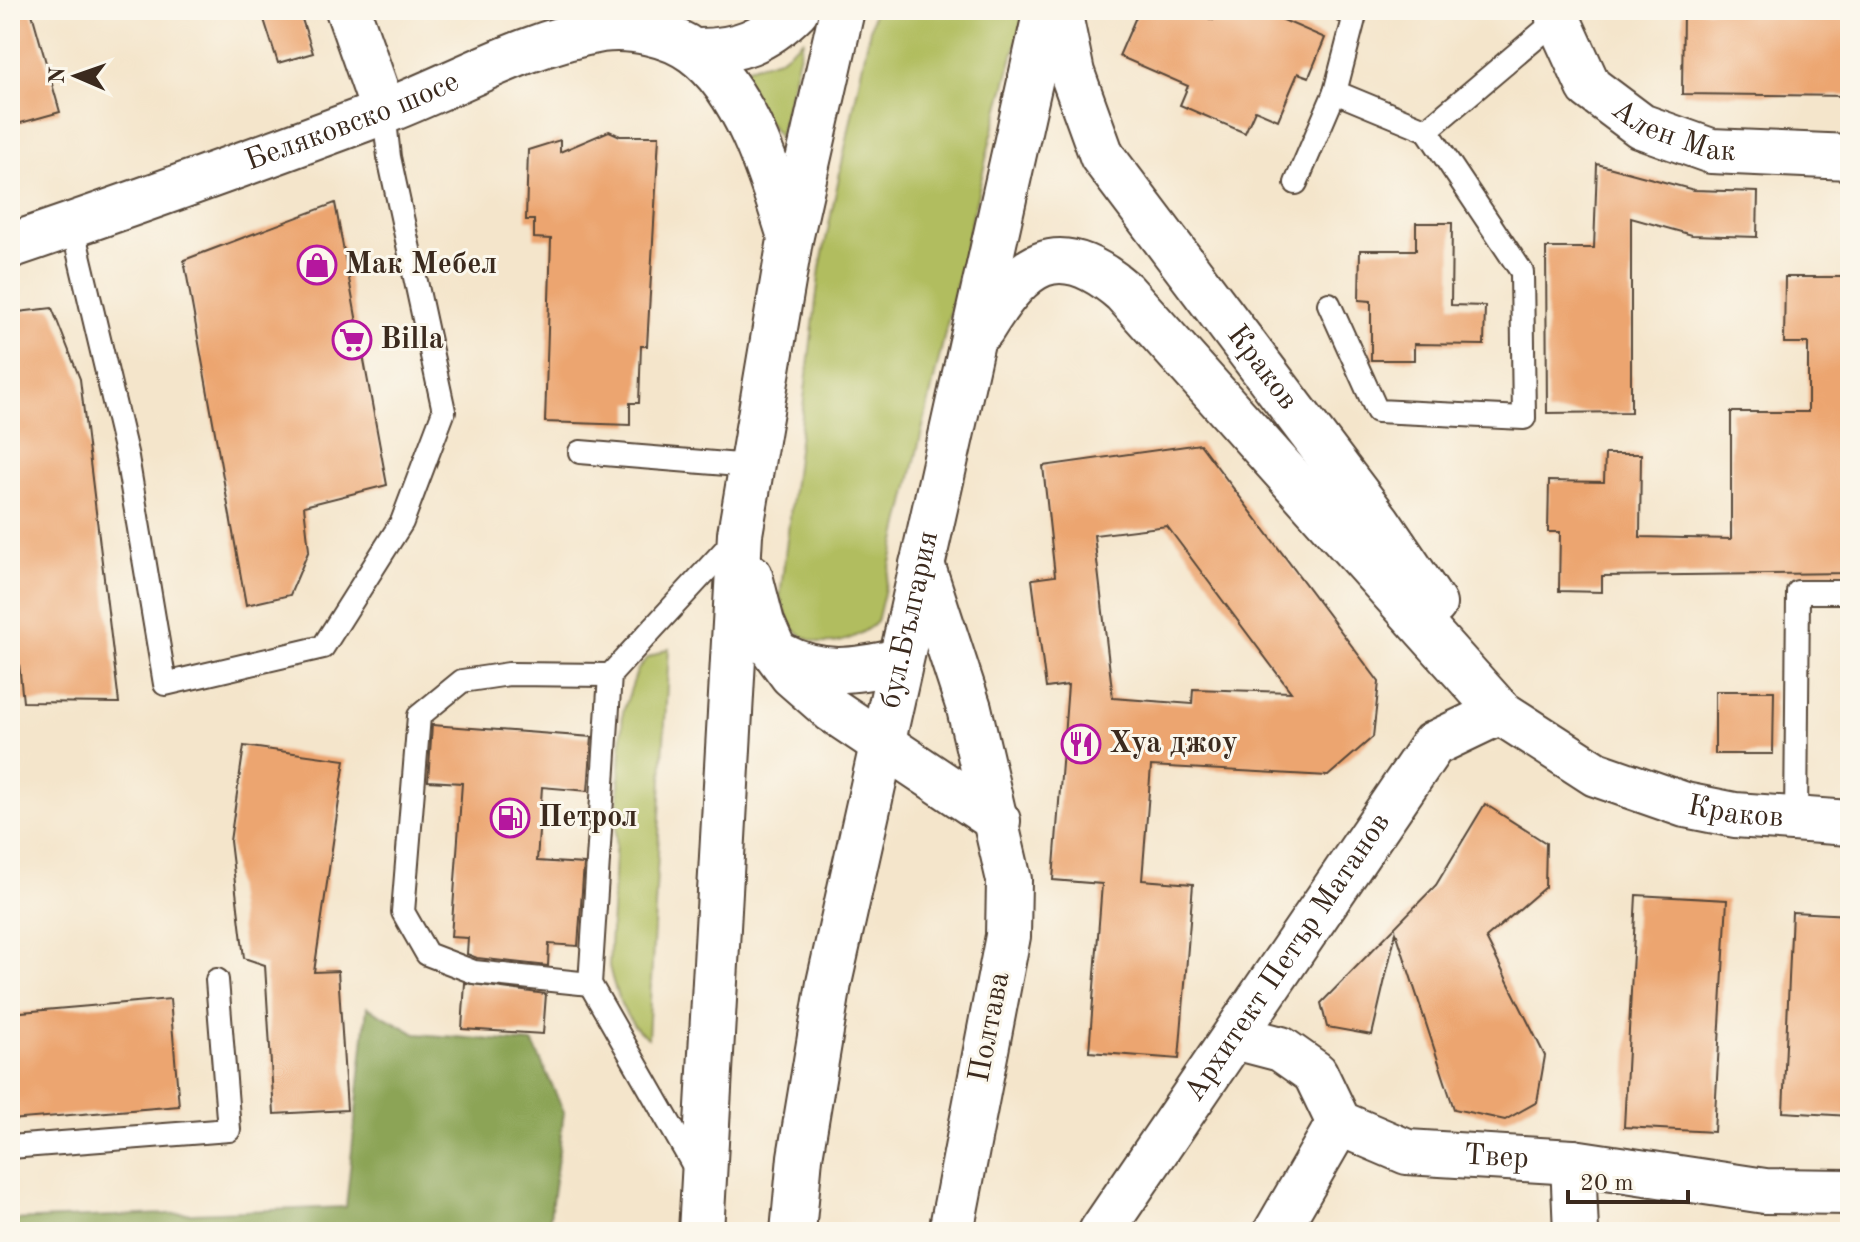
<svg xmlns="http://www.w3.org/2000/svg" width="1860" height="1242" font-family="'Old Standard TT',serif">
  <style>
    .green { fill: #b1bd5f; stroke: #76743e; stroke-width: 2 }
    .forest { fill: #8ca456; stroke: #64673a; stroke-width: 2 }
    .building { fill: #eca570; fill-rule: evenodd }
    .lines { fill: none; stroke-linecap: round; stroke-linejoin: round }
    .lane-casing { stroke: #574638; stroke-width: 26 }
    .street-casing { stroke: #574638; stroke-width: 48 }
    .secondary-casing { stroke: #574638; stroke-width: 48 }
    .lane { stroke: #fff; stroke-width: 22 }
    .street { stroke: #fff; stroke-width: 44 }
    .secondary { stroke: #fff; stroke-width: 44 }
    .labels { text-anchor: middle; dominant-baseline: central; stroke-width: 6; stroke-linejoin: round; paint-order: stroke }
    .street-label { font-size: 30px; fill: #3b2a1e; stroke: #fbf7ec }
    .poi-label { font-size: 30px; font-weight: bold; fill: #3b2a1e; stroke: #fbf7ec; text-anchor: start }
  </style>
  <rect width="100%" height="100%" fill="#fbf7ec"/>
  <filter id="ink" filterUnits="userSpaceOnUse"><feTurbulence type="fractalNoise" baseFrequency=".0125" numOctaves="2"/><feDisplacementMap in="SourceGraphic" scale="16" xChannelSelector="R" yChannelSelector="G"/><feConvolveMatrix kernelMatrix="1 2 1 2 8 2 1 2 1" color-interpolation-filters="sRGB"/></filter>
  <filter id="wash" filterUnits="userSpaceOnUse"><feTurbulence type="fractalNoise" baseFrequency=".006" numOctaves="4" result="noise"/><feDisplacementMap in="SourceGraphic" scale="32" xChannelSelector="R" yChannelSelector="G"/><feGaussianBlur stdDeviation="1.8" result="paint"/><feColorMatrix in="noise" values="0 0 0 0 0 0 0 0 0 0 0 0 0 0 0 0 0 1.4 0 .05"/><feComposite in="paint" operator="in"/></filter>
  <g filter="url(#wash)">
    <rect width="100%" height="100%" fill="#f4e5cb"/>
    <g class="green">
      <path d="M874,10H1025L991,138L877,622C853,641 823,654 796,631C788,625 784,606 780,597L820,268Z"/>
      <polygon points="803,40 779,138 753,99 729,73 779,59"/>
      <path d="M669,648L648,1038C625,1024 615,992 609,966L623,712L637,671L646,659Z"/>
    </g>
    <polygon class="forest" points="367,1007 416,1034 533,1043 564,1112 548,1232 10,1232 10,1220 346,1207"/>
    <g id="blocks">
      <g class="building">
        <polygon points="10,10 31,10 60,112 10,126"/>
        <polygon points="261,10 299,10 313,53 278,63"/>
        <polygon points="1139,10 1189,10 1213,20 1217,10 1260,10 1325,38 1309,77 1298,73 1278,120 1255,110 1245,133 1180,105 1188,86 1119,56"/>
        <polygon points="1683,10 1850,10 1850,96 1682,94"/>
        <polygon points="609,131 620,136 659,136 647,346 641,346 639,403 630,403 630,425 545,422 551,239 534,238 534,220 526,220 528,150 560,140 560,152"/>
        <polygon points="1597,164 1694,190 1758,192 1757,237 1692,235 1631,218 1631,412 1547,413 1546,248 1594,248"/>
        <polygon points="335,203 387,485 304,506 309,550 290,595 246,605 184,260"/>
        <polygon points="1416,223 1452,223 1451,305 1485,306 1484,345 1414,344 1414,360 1371,360 1371,301 1359,300 1360,250 1416,250"/>
        <polygon points="1785,277 1850,277 1850,573 1602,576 1602,592 1559,591 1560,532 1548,532 1549,481 1604,482 1605,454 1641,454 1640,537 1731,539 1731,412 1808,412 1808,343 1784,343"/>
        <polygon points="52,308 80,379 119,703 23,702 10,576 10,313"/>
        <path d="M1200,444L1379,682L1373,737L1328,776L1151,766L1142,880L1193,884L1179,1059L1089,1052L1102,884L1053,880L1068,685L1046,688L1032,579L1055,576L1043,466ZM1167,526L1291,692L1193,689L1192,704L1113,698L1094,535Z"/>
        <polygon points="1715,691 1774,691 1773,754 1715,754"/>
        <polygon points="432,725 592,737 588,791 542,787 537,861 584,864 578,946 549,944 548,966 477,958 467,954 468,938 451,937 462,783 428,781"/>
        <polygon points="244,746 345,760 314,972 338,971 347,1110 274,1114 265,965 244,958 230,841"/>
        <polygon points="1485,804 1546,843 1545,887 1486,938 1545,1056 1537,1102 1505,1120 1454,1109 1396,932 1372,1035 1327,1027 1321,1003 1436,885"/>
        <polygon points="1636,895 1727,900 1714,1132 1624,1127"/>
        <polygon points="1792,912 1850,915 1850,1116 1783,1112"/>
        <polygon points="465,983 546,994 543,1034 462,1029"/>
        <polygon points="170,999 179,1106 10,1120 10,1013"/>
      </g>
    </g>
  </g>
  <g filter="url(#ink)">
    <use href="#blocks" fill-opacity="0" stroke="#574638" stroke-width="2"/>
    <g class="lines">
      <g class="lane-casing">
        <g id="lane">
          <polyline points="1335,92 1355,15 1342,10"/>
          <polyline points="1296,183 1335,92 1427,130 1558,19"/>
          <polyline points="72,225 127,457 165,684 323,647 402,522 444,411 389,157 384,112"/>
          <polyline points="1329,304 1377,411 1524,418 1522,272 1427,130"/>
          <polyline points="580,452 751,466"/>
          <polyline points="1796,822 1798,592 1850,592"/>
          <polyline points="590,984 474,972 427,954 403,912 419,716 462,681 509,674 610,675"/>
          <polyline points="10,1147 229,1130 217,980"/>
          <polyline points="698,1173 590,984 610,675 736,538"/>
        </g>
      </g>
      <g class="street-casing">
        <g id="street">
          <polyline points="348,10 384,112"/>
          <path id="s1" d="M1557,10L1558,19L1589,87L1641,126L1711,151L1850,157"/>
          <path id="s2" d="M1235,1037L1281,1049L1315,1073L1339,1123L1407,1152L1573,1162L1765,1191L1850,1192"/>
          <polyline points="1573,1162 1576,1232"/>
          <path id="s3" d="M1101,1232L1433,744L1500,712"/>
          <polyline points="1276,1232 1339,1123"/>
        </g>
      </g>
      <g class="secondary-casing">
        <g id="secondary">
          <path id="s4" d="M1059,10L1072,73L1102,156L1379,523L1434,604"/>
          <path d="M694,51C737,52 765,41 796,10"/>
          <path id="s5" d="M10,246C134,204 258,159 381,113C453,86 524,43 601,30C630,26 670,34 694,52C746,90 772,179 790,237"/>
          <path id="s6" d="M982,329C1021,265 1056,233 1124,292L1500,712L1596,774L1685,805L1735,815L1850,823"/>
          <polyline points="922,564 969,708 1009,880 1008,936 951,1232"/>
          <polyline points="750,576 762,623 775,652 792,675 832,710 998,821"/>
          <path d="M780,655C821,677 856,671 899,661"/>
          <polyline points="701,1232 740,534 790,240 842,10"/>
          <path id="s7" d="M793,1232L800,1157L829,983L1046,10"/>
        </g>
      </g>
      <use href="#lane" class="lane"/>
      <use href="#street" class="street"/>
      <use href="#secondary" class="secondary"/>
    </g>
  </g>
  <defs>
    <g id="shop-ring" transform="scale(2)"><circle r="9.5" fill="#fbf7ec" stroke="#b5179e" stroke-width="1.5"/><path d="M-5-2.5h2.3a2.7 3.5 0 0 1 5.4 0H5L5.5 6h-11ZM-1.5-2.5h3a1.5 2.3 0 0 0-3 0Z" fill="#b5179e"/></g>
    <g id="supermarket-ring" transform="scale(2)"><circle r="9.5" fill="#fbf7ec" stroke="#b5179e" stroke-width="1.5"/><path d="M-6-5.5h2.5l.6 2H6L4.5 2H-2.5L-4.4-4H-6ZM-1.5 3.2a1.3 1.3 0 1 0 .1 0ZM3 3.2a1.3 1.3 0 1 0 .1 0Z" fill="#b5179e"/></g>
    <g id="restaurant-ring" transform="scale(2)"><circle r="9.5" fill="#fbf7ec" stroke="#b5179e" stroke-width="1.5"/><path d="M-5-6h1v4h1v-4h1v4h1v-4h1v5L-1.5 .5V6h-2V.5L-5-1ZM5-6V6H3V1.5H1.5Q1.5-4 5-6Z" fill="#b5179e"/></g>
    <g id="fuel-ring" transform="scale(2)"><circle r="9.5" fill="#fbf7ec" stroke="#b5179e" stroke-width="1.5"/><path d="M-5.5-6h7V0h2V4h1.3V-2.5L3-4.5l.8-.8L6-3V5H2.5V1h-1V6h-7ZM-4.2-4.7v3.2H.2V-4.7Z" fill="#b5179e"/></g>
  </defs>
  <g fill-rule="evenodd">
    <use href="#shop-ring" x="317" y="265"/>
    <use href="#supermarket-ring" x="352" y="340"/>
    <use href="#restaurant-ring" x="1081" y="744"/>
    <use href="#fuel-ring" x="510" y="818"/>
  </g>
  <g class="labels">
    <g class="street-label">
      <text stroke="none"><textPath href="#s5" startOffset="364">Беляковско шосе</textPath></text>
      <text stroke="none"><textPath href="#s1" startOffset="182">Ален Мак</textPath></text>
      <text stroke="none"><textPath href="#s4" startOffset="418">Краков</textPath></text>
      <text stroke="none"><textPath href="#s7" startOffset="624">бул.България</textPath></text>
      <text stroke="none"><textPath href="#s6" startOffset="1004">Краков</textPath></text>
      <text stroke="none"><textPath href="#s3" startOffset="332">Архитект Петър Матанов</textPath></text>
      <text transform="translate(990 1027) rotate(-79)">Полтава</text>
      <text stroke="none"><textPath href="#s2" startOffset="308">Твер</textPath></text>
    </g>
    <g class="poi-label">
      <text x="345" y="265">Мак Мебел</text>
      <text x="380" y="340">Billa</text>
      <text x="1109" y="744">Хуа джоу</text>
      <text x="538" y="818">Петрол</text>
    </g>
  </g>
  <rect width="1860" height="1242" fill="none" stroke="#fbf7ec" stroke-width="40"/>
  <g transform="translate(76 76) rotate(272)" stroke="#fbf7ec" stroke-width="6" paint-order="stroke">
  <path d="M0-6L14 30L0 20L-14 30Z" fill="#3b2a1e"/>
  <text y="-12" font-size="22" font-weight="bold" text-anchor="middle" fill="#3b2a1e">N</text>
  </g>
  <path d="M1568 1190v12h120v-12" fill="none" stroke="#3b2a1e" stroke-width="4"/>
  <text x="1580" y="1190" font-size="24" fill="#3b2a1e" stroke="#fbf7ec" stroke-width="6" paint-order="stroke">20 m</text>
</svg>
